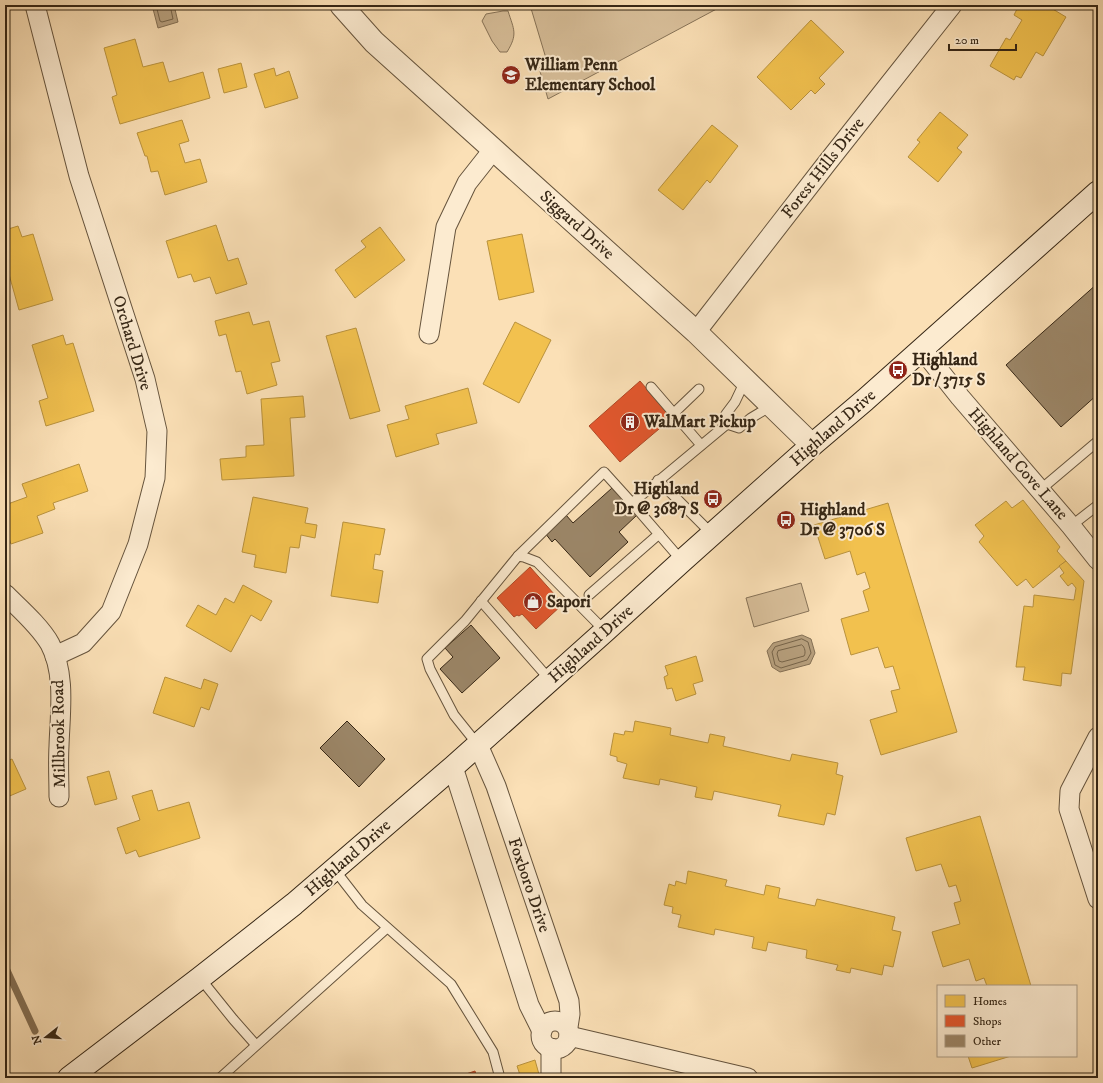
<svg xmlns="http://www.w3.org/2000/svg" width="1103" height="1083" font-family="'IM FELL DW Pica',serif">
  <style>
    .green { fill: #d9c09b; stroke: #877358 }
    .water { fill: #b8a17f; stroke: #847055 }
    .homes { fill: #f2c14e; stroke: #b9923d }
    .shops { fill: #e4572e; stroke: #b04826 }
    .lines { fill: none; stroke-linecap: round; stroke-linejoin: round }
    .shore { stroke: #76644a; stroke-width: 1 }
    .stream { stroke: #847055; stroke-width: 7 }
    .building { fill: #9c8769; stroke: #352615 }
    .service-casing { stroke: #66543d; stroke-width: 11 }
    .minor-casing { stroke: #66543d; stroke-width: 21 }
    .tertiary-casing { stroke: #66543d; stroke-width: 24 }
    .secondary-casing { stroke: #352615; stroke-width: 24 }
    .service { stroke: #fcebd0; stroke-width: 9 }
    .minor { stroke: #fcebd0; stroke-width: 19 }
    .tertiary { stroke: #fcebd0; stroke-width: 22 }
    .secondary { stroke: #fcebd0; stroke-width: 22 }
    .labels { text-anchor: middle; dominant-baseline: central; stroke-width: 4; stroke-linejoin: round; paint-order: stroke }
    .poi-label { font-size: 17px; font-weight: bold; fill: #352615; stroke: #fcebd0; text-anchor: start }
    .street-label { font-size: 17px; fill: #352615; stroke: #fcebd0 }
  </style>
  <rect width="100%" height="100%" fill="#fbe0b6"/>
  <filter id="stains"><feTurbulence type="fractalNoise" baseFrequency=".005" numOctaves="4"/><feColorMatrix values="0 0 0 0 .2 0 0 0 0 .09 0 0 0 0 .02 0 0 0 .5 -.17"/></filter>
  <radialGradient id="worn" r=".72"><stop offset=".6" stop-color="#630" stop-opacity="0"/><stop offset="1" stop-color="#630" stop-opacity=".3"/></radialGradient>
  <g class="green">
    <polygon points="530,5 724,5 548,99 539,68 548,65"/>
    <path d="M503,11H508C514,30 518,34 507,52H500L492,41L482,21L486,14Z"/>
    <polygon points="801,583 809,611 754,627 746,598"/>
  </g>
  <g class="water">
    <polygon points="152,5 174,5 178,22 158,28"/>
    <polygon points="802,635 811,639 815,653 810,664 780,672 772,667 767,651 773,643"/>
  </g>
  <g class="homes">
    <polygon points="1019,5 1046,5 1066,17 1043,56 1036,52 1021,78 1016,76 1014,80 990,66 1006,38 1010,40 1022,20 1014,15"/>
    <polygon points="811,20 844,52 819,78 825,84 815,94 811,90 791,110 757,77"/>
    <polygon points="135,39 143,67 163,62 169,82 203,72 210,98 120,124 112,97 117,95 104,48"/>
    <polygon points="241,63 247,87 224,93 218,69"/>
    <polygon points="274,68 276,76 289,71 298,98 265,108 254,74"/>
    <polygon points="940,112 968,135 957,148 962,152 938,182 908,157 920,142 917,140"/>
    <polygon points="182,120 189,141 179,144 185,163 200,159 207,182 165,195 158,171 151,172 147,156 145,156 137,133"/>
    <polygon points="712,125 738,146 710,183 707,180 683,210 658,190"/>
    <polygon points="5,139 9,153 5,154"/>
    <polygon points="216,225 228,261 238,258 247,284 216,294 210,277 194,282 191,274 178,278 166,241"/>
    <polygon points="18,226 22,237 33,234 53,300 19,310 5,260 5,230"/>
    <polygon points="380,227 405,260 355,298 335,270 366,247 361,241"/>
    <polygon points="522,234 534,292 499,300 487,241"/>
    <polygon points="249,312 253,325 269,321 280,361 271,363 277,385 247,394 241,371 236,372 226,334 219,336 215,321"/>
    <polygon points="515,322 551,340 519,403 483,384"/>
    <polygon points="356,328 380,411 350,419 326,336"/>
    <polygon points="63,335 66,345 73,343 94,411 46,426 39,401 48,398 32,345"/>
    <polygon points="468,388 477,423 436,434 439,444 396,457 387,425 409,419 405,406"/>
    <polygon points="303,396 305,417 290,418 294,476 222,480 220,459 246,457 246,446 264,445 261,399"/>
    <polygon points="79,464 88,491 53,503 55,509 37,516 43,533 11,544 5,526 5,505 27,497 22,484"/>
    <polygon points="253,497 308,508 305,523 317,525 315,538 301,535 299,548 290,547 286,573 254,567 256,555 242,552"/>
    <polygon points="1023,500 1060,547 1057,551 1066,561 1033,588 1026,579 1017,586 979,542 984,536 975,525 1006,501 1012,508"/>
    <polygon points="888,503 957,732 881,755 870,720 897,712 891,691 900,689 893,666 885,668 878,647 851,655 841,619 869,611 863,591 870,588 865,572 857,575 850,551 825,559 814,525"/>
    <polygon points="343,522 385,529 380,555 375,554 373,569 383,571 378,603 331,596"/>
    <polygon points="1066,561 1084,581 1071,674 1062,673 1061,686 1023,680 1025,667 1016,667 1024,606 1033,607 1034,595 1074,600 1076,588 1072,583 1068,586 1060,576 1064,573 1059,566"/>
    <polygon points="243,585 272,601 261,621 251,615 231,652 186,626 198,605 216,615 225,598 234,603"/>
    <polygon points="696,656 703,681 693,684 696,694 676,701 672,688 667,689 664,677 668,675 665,666"/>
    <polygon points="165,677 201,689 204,679 218,684 209,710 201,707 194,727 153,713"/>
    <polygon points="635,721 671,728 670,735 708,743 710,734 725,737 723,746 790,761 792,754 838,763 836,774 843,776 835,815 827,813 824,825 778,816 781,805 714,791 712,800 695,797 697,787 660,779 659,785 623,778 627,764 617,761 617,757 610,755 614,733 624,735 625,731 633,732"/>
    <polygon points="12,759 26,789 5,798 5,762"/>
    <polygon points="109,771 117,799 95,805 87,777"/>
    <polygon points="152,790 158,811 189,802 200,838 139,857 136,850 126,854 117,828 140,820 132,796"/>
    <polygon points="980,816 1031,986 987,986 984,978 976,981 969,959 943,967 932,932 960,924 954,903 961,901 956,885 949,887 941,864 916,871 906,838"/>
    <polygon points="688,871 727,880 725,886 764,895 766,885 780,888 778,898 815,906 817,899 895,917 892,930 901,932 893,967 884,965 882,975 851,968 850,973 836,970 838,965 806,958 807,950 768,942 766,951 752,948 754,937 715,929 714,935 678,927 681,915 672,913 673,907 664,905 669,884 675,886 676,881 686,884"/>
    <polygon points="968,1056 1011,1056 972,1068"/>
    <polygon points="535,1060 540,1078 521,1078 517,1066"/>
  </g>
  <g class="shops">
    <polygon points="640,381 672,418 620,462 589,426"/>
    <polygon points="530,567 563,604 536,629 522,614 519,616 517,615 514,617 497,598"/>
    <polygon points="475,1071 477,1078 454,1078"/>
  </g>
  <g class="lines">
    <g class="shore">
      <polyline points="156,5 160,21 162,22 173,19 170,5"/>
      <polygon points="802,639 808,642 811,653 807,660 781,668 775,665 772,652 775,647"/>
      <path d="M802,645C805,647 806,653 804,656L782,662L779,661L777,654L778,651Z"/>
    </g>
    <polyline class="stream" points="5,966 35,1031"/>
  </g>
  <g class="building">
    <polygon points="1098,283 1098,394 1061,427 1006,365"/>
    <polygon points="612,488 637,515 619,532 628,542 590,577 555,539 552,542 545,533 566,515 573,523"/>
    <polygon points="471,625 500,658 462,693 440,669 453,657 445,648"/>
    <polygon points="347,721 385,759 359,787 320,748"/>
  </g>
  <g class="lines">
    <g class="service-casing">
      <g id="service">
        <polyline points="651,387 701,445"/>
        <polyline points="674,413 699,389"/>
        <polyline points="727,424 739,428 751,418 771,406"/>
        <polyline points="727,424 726,414 735,402 745,381"/>
        <polyline points="658,480 713,535"/>
        <polyline points="1040,490 1098,441"/>
        <polyline points="632,503 682,561"/>
        <polyline points="1071,526 1098,505"/>
        <polyline points="518,556 604,472 632,503 727,424"/>
        <polyline points="589,595 659,534"/>
        <polyline points="481,601 550,680"/>
        <polyline points="478,745 454,715 430,669 427,659 465,621 518,556 524,557 537,562 605,631"/>
        <polyline points="334,869 362,905 451,984 493,1052 500,1078"/>
        <polyline points="200,978 233,1019 256,1045"/>
        <polyline points="220,1078 387,928"/>
      </g>
    </g>
    <g class="minor-casing">
      <g id="minor">
        <polyline points="35,5 79,176 145,379 157,431 155,478 138,544 111,612 83,643 55,656"/>
        <polyline points="696,332 827,163 952,5"/>
        <polyline points="429,334 446,227 467,183 493,150"/>
        <polyline points="922,349 960,397 1071,526 1098,560"/>
        <path d="M5,594C19,608 40,626 50,644C66,674 60,713 59,746C58,763 59,780 59,797"/>
        <polyline points="1098,737 1070,791 1069,809 1098,899"/>
        <polyline points="478,745 496,786 569,1001 570,1014 568,1027"/>
        <polyline points="453,767 529,1005 542,1031"/>
        <circle cx="555" cy="1035" r="14"/>
        <polyline points="569,1036 748,1078"/>
        <polyline points="551,1048 551,1078"/>
      </g>
    </g>
    <g class="tertiary-casing">
      <polyline id="tertiary" points="341,5 374,42 696,332 812,445"/>
    </g>
    <g class="secondary-casing">
      <polyline id="secondary" points="69,1078 200,978 294,904 453,767 605,631 682,561 812,445 865,400 1098,192"/>
    </g>
    <use href="#service" class="service"/>
    <use href="#minor" class="minor"/>
    <use href="#tertiary" class="tertiary"/>
    <use href="#secondary" class="secondary"/>
  </g>
  <defs>
    <g id="school-disc" transform="scale(1)"><circle r="9.5" fill="#8f2418" stroke="#fcebd0"/><path d="M0-5L7-2L0 1L-7-2ZM-4 1L0 2.5L4 1V4Q0 6-4 4Z" fill="#fff"/></g>
    <g id="bus-disc" transform="scale(1)"><circle r="9.5" fill="#8f2418" stroke="#fcebd0"/><path d="M-5-6H5V4H4V6H2V4H-2V6H-4V4H-5ZM-3.5-4V0h7V-4ZM-3.5 1.2v1.5H-2V1.2ZM2 1.2v1.5H3.5V1.2Z" fill="#fff"/></g>
    <g id="building-disc" transform="scale(1)"><circle r="9.5" fill="#8f2418" stroke="#fcebd0"/><path d="M-4-6H4V6H1V3H-1V6H-4ZM-2.5-4.3h1.7v1.8h-1.7ZM.8-4.3h1.7v1.8H.8ZM-2.5-1h1.7V.8h-1.7ZM.8-1h1.7V.8H.8Z" fill="#fff"/></g>
    <g id="shop-disc" transform="scale(1)"><circle r="9.5" fill="#8f2418" stroke="#fcebd0"/><path d="M-5-2.5h2.3a2.7 3.5 0 0 1 5.4 0H5L5.5 6h-11ZM-1.5-2.5h3a1.5 2.3 0 0 0-3 0Z" fill="#fff"/></g>
  </defs>
  <g fill-rule="evenodd">
    <use href="#school-disc" x="511" y="75"/>
    <use href="#bus-disc" x="898" y="370"/>
    <use href="#building-disc" x="630" y="422"/>
    <use href="#bus-disc" x="713" y="499"/>
    <use href="#bus-disc" x="786" y="520"/>
    <use href="#shop-disc" x="533" y="602"/>
  </g>
  <g class="labels">
    <g class="poi-label">
      <text x="525" y="65">William Penn<tspan x="525" dy="20">Elementary School</tspan></text>
      <text x="912" y="360">Highland<tspan x="912" dy="20">Dr / 3715 S</tspan></text>
      <text x="644" y="422">WalMart Pickup</text>
      <text x="699" y="489" text-anchor="end">Highland<tspan x="699" dy="20">Dr @ 3687 S</tspan></text>
      <text x="800" y="510">Highland<tspan x="800" dy="20">Dr @ 3706 S</tspan></text>
      <text x="547" y="602">Sapori</text>
    </g>
    <g class="street-label">
      <text transform="translate(823 168) rotate(-52)">Forest Hills Drive</text>
      <text transform="translate(577 225) rotate(42)">Siggard Drive</text>
      <text transform="translate(132 343) rotate(73)">Orchard Drive</text>
      <text transform="translate(833 428) rotate(-41)">Highland Drive</text>
      <text transform="translate(1018 464) rotate(49)">Highland Cove Lane</text>
      <text transform="translate(591 644) rotate(-42)">Highland Drive</text>
      <text transform="translate(59 734) rotate(-91)">Millbrook Road</text>
      <text transform="translate(348 858) rotate(-41)">Highland Drive</text>
      <text transform="translate(529 885) rotate(71)">Foxboro Drive</text>
    </g>
  </g>
  <rect width="1103" height="1083" fill="none" stroke="#fbe0b6" stroke-width="20"/>
  <rect x="6" y="6" width="1091" height="1071" fill="none" stroke="#352615" stroke-width="2"/>
  <rect x="10" y="10" width="1083" height="1063" fill="none" stroke="#352615"/>
  <rect x="937" y="985" width="140" height="72" fill="#fcebd0" stroke="#ac9c85"/>
  <rect x="945" y="995" width="20" height="12" fill="#f2c14e" stroke="#ac9c85"/>
  <text x="973" y="1005" font-size="12" fill="#352615">Homes</text>
  <rect x="945" y="1015" width="20" height="12" fill="#e4572e" stroke="#ac9c85"/>
  <text x="973" y="1025" font-size="12" fill="#352615">Shops</text>
  <rect x="945" y="1035" width="20" height="12" fill="#9c8769" stroke="#ac9c85"/>
  <text x="973" y="1045" font-size="12" fill="#352615">Other</text>
  <g transform="translate(46 1037) rotate(253)" stroke="#fcebd0" stroke-width="3" paint-order="stroke">
  <path d="M0-3L7 15L0 10L-7 15Z" fill="#352615"/>
  <text y="-6" font-size="11" font-weight="bold" text-anchor="middle" fill="#352615">N</text>
  </g>
  <path d="M949 44v6h67v-6" fill="none" stroke="#352615" stroke-width="2"/>
  <text x="955" y="44" font-size="12" fill="#352615" stroke="#fcebd0" stroke-width="3" paint-order="stroke">20 m</text>
  <rect width="100%" height="100%" filter="url(#stains)"/>
  <rect width="100%" height="100%" fill="url(#worn)"/>
</svg>
